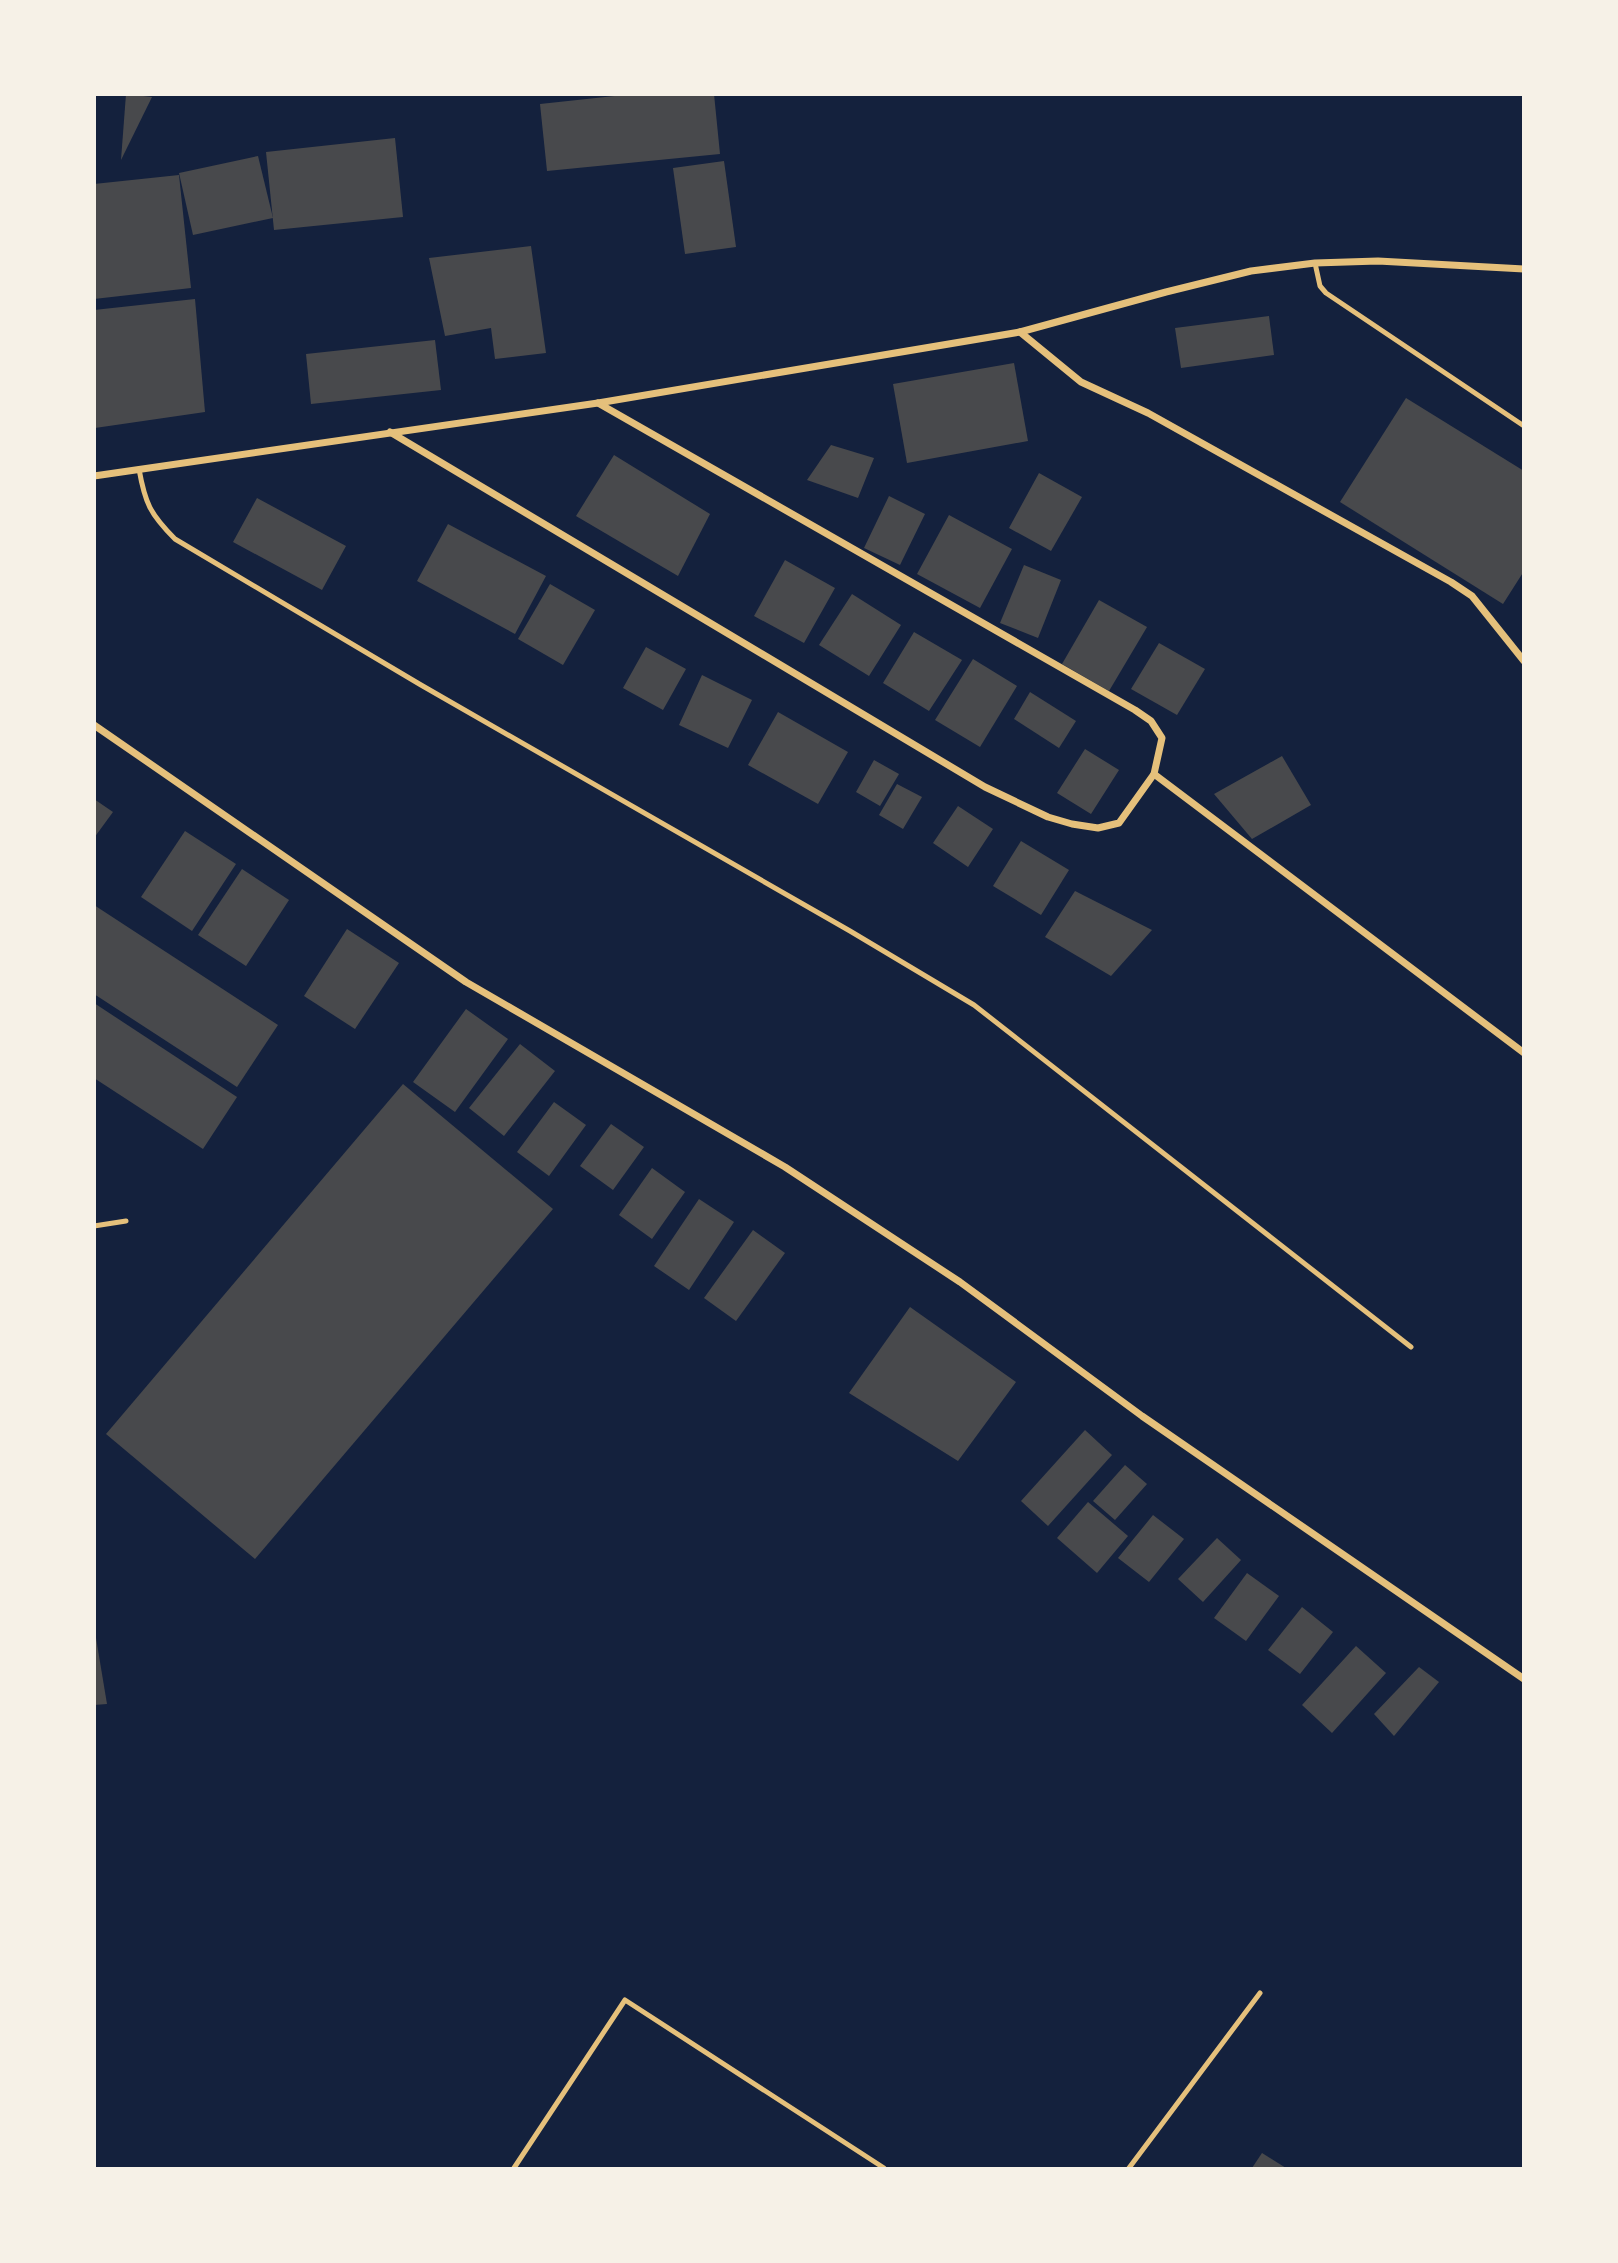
<svg xmlns="http://www.w3.org/2000/svg" width="1618" height="2263" font-family="'Source Sans 3',sans-serif">
  <style>
    .building { fill: #48494c }
    .lines { fill: none; stroke-linecap: round; stroke-linejoin: round }
    .service { stroke: #e5c07b; stroke-width: 5 }
    .minor { stroke: #e5c07b; stroke-width: 7 }
  </style>
  <rect width="100%" height="100%" fill="#14213d"/>
  <g class="building">
    <polygon points="126,94 152,97 121,160"/>
    <polygon points="633,94 714,94 720,154 547,171 540,104"/>
    <polygon points="395,138 403,217 274,230 266,152"/>
    <polygon points="258,156 273,218 193,235 179,173"/>
    <polygon points="724,161 736,247 685,254 673,168"/>
    <polygon points="179,175 191,288 94,299 94,184"/>
    <polygon points="531,246 546,353 495,359 491,328 445,336 429,258"/>
    <polygon points="195,299 205,412 95,428 94,310"/>
    <polygon points="1269,316 1274,355 1181,368 1175,328"/>
    <polygon points="435,340 441,390 311,404 306,354"/>
    <polygon points="1014,363 1028,441 907,463 893,384"/>
    <polygon points="1406,398 1524,471 1524,571 1503,604 1340,502"/>
    <polygon points="831,445 874,458 858,498 807,480"/>
    <polygon points="614,455 710,514 678,576 576,516"/>
    <polygon points="1039,473 1082,497 1051,551 1009,528"/>
    <polygon points="889,496 925,514 900,565 864,548"/>
    <polygon points="257,498 346,546 322,590 233,542"/>
    <polygon points="949,515 1012,549 980,608 917,574"/>
    <polygon points="448,524 546,576 515,634 417,581"/>
    <polygon points="785,560 835,588 804,643 754,616"/>
    <polygon points="1024,565 1061,580 1038,638 1000,623"/>
    <polygon points="550,584 595,610 563,665 518,639"/>
    <polygon points="852,594 901,625 869,676 819,645"/>
    <polygon points="1099,600 1147,627 1109,691 1062,664"/>
    <polygon points="914,632 962,660 929,711 883,683"/>
    <polygon points="1159,643 1205,669 1177,715 1131,689"/>
    <polygon points="646,647 686,669 663,710 623,688"/>
    <polygon points="973,659 1017,686 980,747 935,720"/>
    <polygon points="702,675 752,700 728,748 679,725"/>
    <polygon points="1030,692 1076,721 1059,748 1014,719"/>
    <polygon points="778,712 848,752 818,804 748,765"/>
    <polygon points="1085,749 1119,770 1091,814 1057,793"/>
    <polygon points="1282,756 1311,805 1252,839 1214,794"/>
    <polygon points="874,760 899,774 880,806 856,792"/>
    <polygon points="897,784 922,797 903,829 879,815"/>
    <polygon points="94,799 113,812 94,838"/>
    <polygon points="958,806 993,829 968,867 933,843"/>
    <polygon points="185,831 236,864 192,931 141,897"/>
    <polygon points="1021,841 1069,870 1041,915 993,886"/>
    <polygon points="242,869 289,900 246,966 198,935"/>
    <polygon points="1075,891 1152,930 1111,976 1045,937"/>
    <polygon points="94,905 278,1025 237,1087 94,994"/>
    <polygon points="347,929 399,963 355,1029 304,996"/>
    <polygon points="94,1003 237,1097 203,1149 94,1078"/>
    <polygon points="466,1009 508,1039 455,1112 413,1082"/>
    <polygon points="520,1044 555,1071 504,1136 469,1108"/>
    <polygon points="403,1084 553,1209 255,1559 106,1434"/>
    <polygon points="554,1102 586,1125 549,1176 517,1152"/>
    <polygon points="611,1124 644,1147 613,1190 580,1166"/>
    <polygon points="652,1168 685,1192 652,1239 619,1215"/>
    <polygon points="699,1199 734,1222 689,1290 654,1266"/>
    <polygon points="753,1230 785,1253 736,1321 704,1298"/>
    <polygon points="910,1307 1016,1382 958,1461 849,1393"/>
    <polygon points="1085,1430 1112,1455 1048,1526 1021,1501"/>
    <polygon points="1125,1465 1147,1484 1115,1520 1093,1501"/>
    <polygon points="1088,1502 1128,1536 1097,1573 1057,1538"/>
    <polygon points="1153,1515 1184,1539 1149,1582 1118,1558"/>
    <polygon points="1217,1538 1241,1560 1203,1602 1178,1579"/>
    <polygon points="1247,1573 1279,1596 1246,1641 1214,1618"/>
    <polygon points="1302,1607 1333,1632 1300,1674 1268,1650"/>
    <polygon points="94,1626 107,1704 94,1705"/>
    <polygon points="1356,1646 1386,1673 1332,1733 1302,1705"/>
    <polygon points="1419,1667 1439,1682 1394,1736 1374,1714"/>
    <polygon points="1262,2153 1286,2168 1252,2168"/>
  </g>
  <g class="lines">
    <g class="service">
      <polyline points="1315,263 1320,286 1326,293 1524,426"/>
      <path d="M139,469C145,503 150,514 175,539L421,685L850,931L974,1005L1411,1347"/>
      <polyline points="94,1226 126,1221"/>
      <polyline points="514,2168 625,2000 884,2168"/>
      <polyline points="1129,2168 1260,1993"/>
    </g>
    <g class="minor">
      <polyline points="1020,332 1081,382 1148,413 1451,582 1472,596 1524,661"/>
      <polyline points="390,432 985,787 1048,817 1072,824 1098,828 1119,823 1154,774 1162,738 1151,721 1135,710 598,403"/>
      <polyline points="94,476 598,403 1020,332 1166,292 1251,271 1315,263 1378,261 1524,269"/>
      <polyline points="94,725 466,982 785,1167 960,1282 1142,1416 1524,1679"/>
      <polyline points="1154,774 1524,1053"/>
    </g>
  </g>
  <rect width="1618" height="2263" fill="none" stroke="#f6f1e7" stroke-width="192"/>
</svg>
